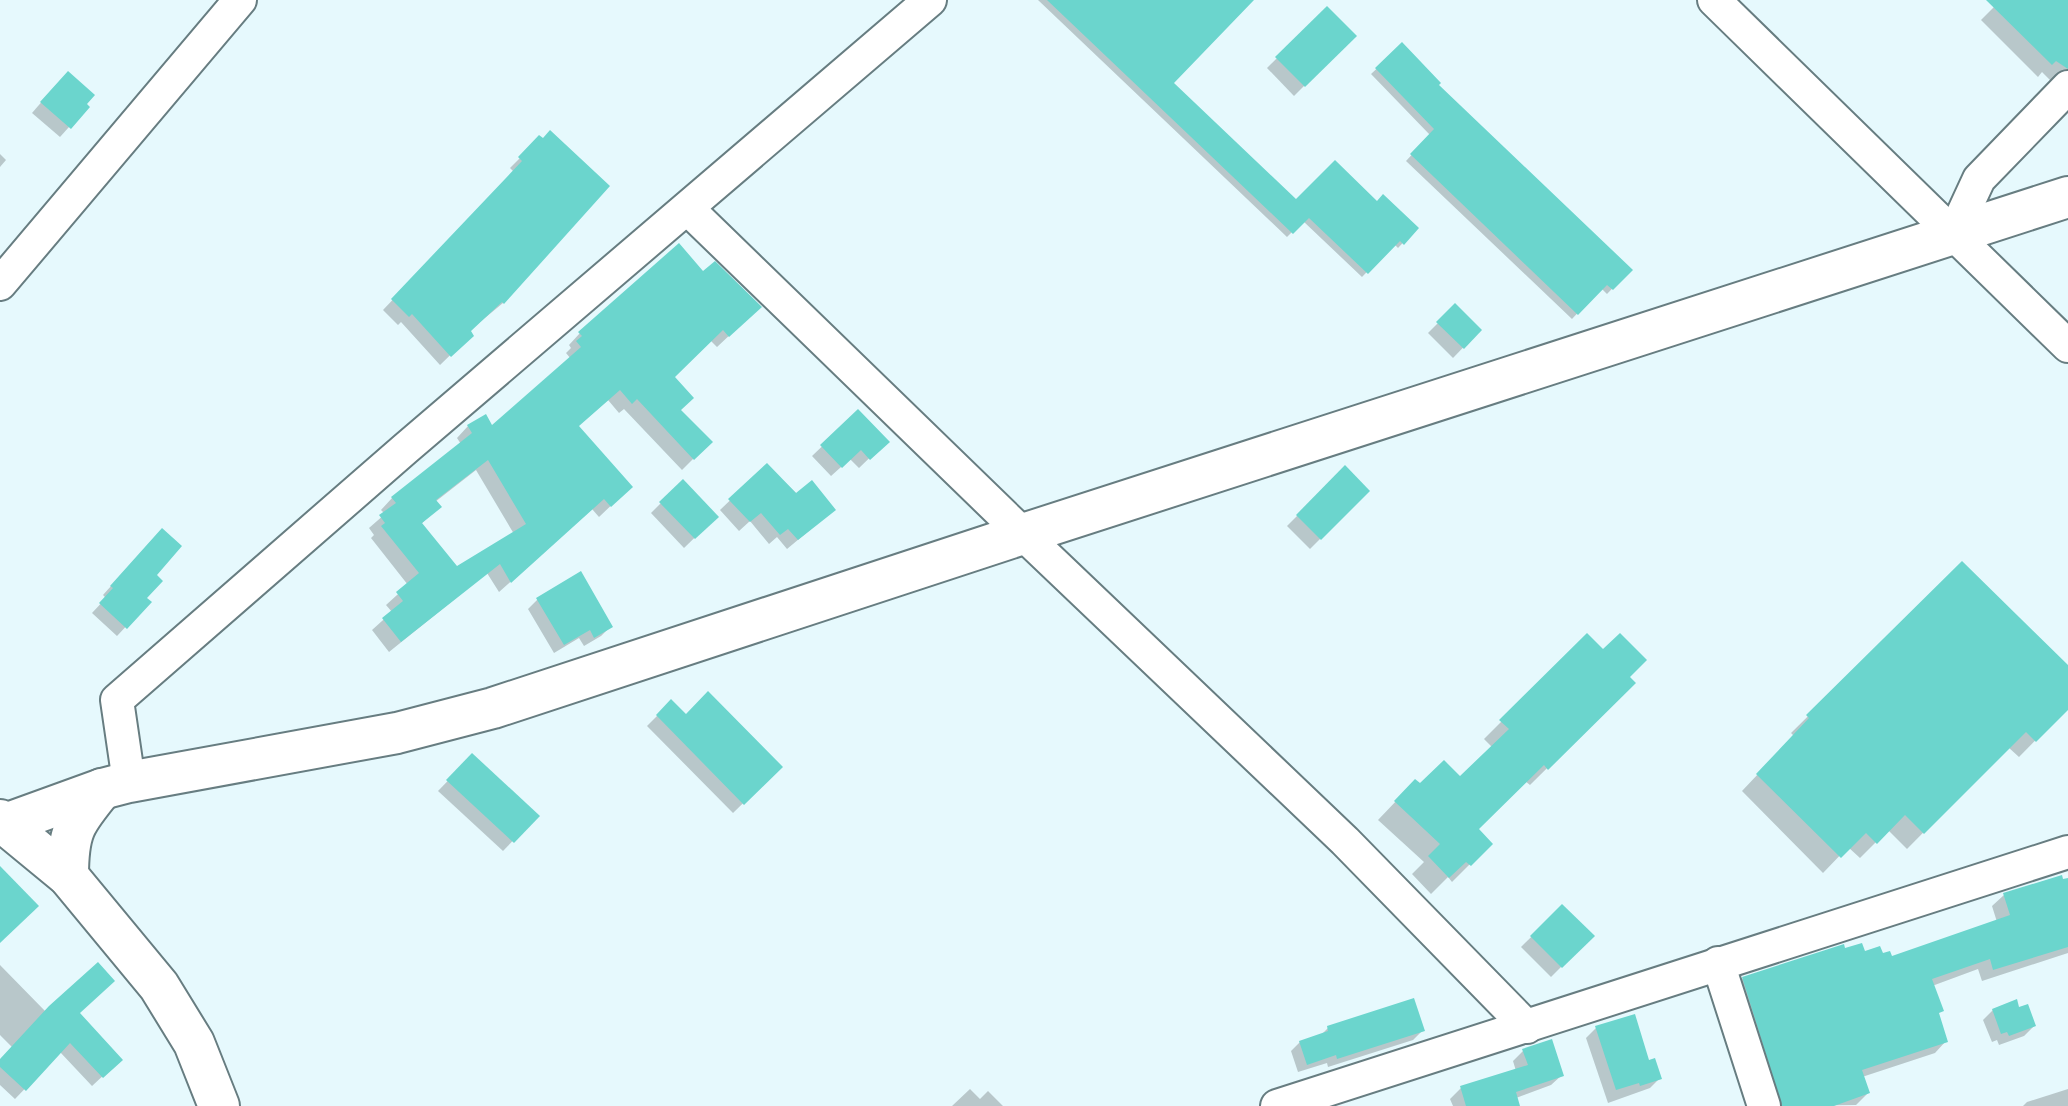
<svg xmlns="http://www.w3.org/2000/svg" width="2068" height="1106" font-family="'Open Sans',sans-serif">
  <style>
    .shadow { fill: #0003; fill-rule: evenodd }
    .building { fill: #6bd5cd; fill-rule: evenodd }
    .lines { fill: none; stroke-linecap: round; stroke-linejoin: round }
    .minor-casing { stroke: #677d81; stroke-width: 36 }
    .tertiary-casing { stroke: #677d81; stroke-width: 44 }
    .minor { stroke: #fff; stroke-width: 32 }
    .tertiary { stroke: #fff; stroke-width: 40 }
  </style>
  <rect width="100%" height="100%" fill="#e6f9fd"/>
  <g class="shadow">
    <polygon points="1038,0 1253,0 1171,83 1296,202 1377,203 1416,229 1398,248 1394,244 1362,277 1303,221 1287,237"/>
    <polygon points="2001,0 2068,0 2068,86 2060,81 2051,81 2042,72 2038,77 1981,20"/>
    <polygon points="1327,9 1354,36 1294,96 1267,68"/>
    <polygon points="1402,45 1437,85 1630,270 1607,294 1601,288 1572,319 1406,161 1430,135 1371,74"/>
    <polygon points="58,83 87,107 60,137 32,113"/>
    <polygon points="540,138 608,186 503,303 468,332 471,335 440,365 401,322 398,325 383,310 514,172 510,168"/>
    <polygon points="0,154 6,160 0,167"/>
    <polygon points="1455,306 1480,330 1453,358 1428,333"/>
    <path d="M748,318L717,347L710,340L672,377L679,410L710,442L682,470L624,409L619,413L608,400L577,427L619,498L599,517L592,509L499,592L487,573L389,652L372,630L392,612L386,605L408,585L371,538L374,535L369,528L385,514L381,510L392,498L461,444L457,438L468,426L492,428L571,359L566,353L571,348L569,345L580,333ZM476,470L514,534L456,569L420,525L439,507L435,502Z"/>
    <polygon points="858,412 887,441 859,468 850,459 831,476 812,456"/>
    <polygon points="767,465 823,519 787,549 777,537 769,544 750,521 739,531 720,510"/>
    <polygon points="1345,468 1368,491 1310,549 1287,526"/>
    <polygon points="682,482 716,517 684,548 651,513"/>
    <polygon points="153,539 154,575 144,598 149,602 117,636 92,613 106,598 103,595"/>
    <polygon points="1962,564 2068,668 2068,707 2019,757 2008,747 1907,849 1888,830 1860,858 1848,847 1823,873 1742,791 1794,736 1791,733"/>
    <polygon points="538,599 611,626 601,636 584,646 579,638 554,653 528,609"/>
    <polygon points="1587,636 1633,683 1530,785 1525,781 1477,829 1490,844 1452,882 1448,877 1431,894 1412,874 1424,862 1378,820 1398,799 1420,786 1460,779 1493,748 1484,739"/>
    <polygon points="671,702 686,717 780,767 733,813 647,726"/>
    <polygon points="472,756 537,816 503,851 438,791"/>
    <polygon points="2068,880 2068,953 1982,981 1978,969 1932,986 1937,1015 1946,1041 1935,1053 1862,1077 1868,1093 1856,1105 1769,1106 1732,990 1743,978 1844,951 1891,958 1997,922 1992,906 2004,895"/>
    <polygon points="1562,907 1592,936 1551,977 1521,947"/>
    <polygon points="0,965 45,1011 77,1014 120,1060 92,1086 60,1052 15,1099 0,1085 0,1061 12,1047 0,1035"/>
    <polygon points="1993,1010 2018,1010 2034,1026 2024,1036 1999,1045 1997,1040 1992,1042 1983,1020"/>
    <polygon points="1328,1028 1422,1031 1413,1040 1328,1067 1327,1063 1298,1072 1291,1051 1300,1042 1320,1036"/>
    <polygon points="1596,1028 1648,1063 1660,1078 1650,1088 1608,1103 1586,1038"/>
    <polygon points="1523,1051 1562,1075 1551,1085 1516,1098 1518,1106 1453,1106 1450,1099 1461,1088 1516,1071 1513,1061"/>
    <polygon points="970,1089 980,1099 988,1091 1003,1106 952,1106"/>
    <polygon points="2068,1089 2068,1106 2023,1106 2027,1102"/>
  </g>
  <g class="building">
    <polygon points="1047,0 1254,0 1174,83 1296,199 1335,160 1377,201 1383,194 1419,228 1404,245 1400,241 1368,274 1309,218 1293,234"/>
    <polygon points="1986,0 2068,0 2068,69 2056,61 2052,65"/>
    <polygon points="1327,6 1357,36 1305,87 1275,57"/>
    <polygon points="1402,42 1441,83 1439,85 1633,270 1613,290 1607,285 1578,315 1410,154 1434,129 1375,68"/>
    <polygon points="68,71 95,95 87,104 90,107 71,129 40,102"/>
    <polygon points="550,130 610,186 504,304 502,302 471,331 474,336 451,357 412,314 409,317 391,299 522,161 518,157 539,135 543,138"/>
    <path d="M679,243L703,271L715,261L762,307L729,337L723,330L675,377L694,398L681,410L713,442L694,460L637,399L632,404L620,390L579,426L633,487L611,507L604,499L511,583L500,564L401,642L382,618L403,601L396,592L419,573L381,526L385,523L379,515L396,503L391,497L472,433L467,425L486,414L492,425L581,347L576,341L582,336L578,332ZM488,460L526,524L457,566L422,523L442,507L436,500Z"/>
    <polygon points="1455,303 1482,330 1464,349 1436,322"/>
    <polygon points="858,409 890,442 870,460 861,450 842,468 820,445"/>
    <polygon points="767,463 796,493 812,480 836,510 798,540 788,529 780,535 761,513 750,522 728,499"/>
    <polygon points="1345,465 1370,491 1321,540 1296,515"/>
    <polygon points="683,479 719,517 695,539 659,502"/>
    <polygon points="162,528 182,546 157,575 163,581 147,598 152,602 127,629 99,603 113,588 110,586"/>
    <polygon points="1962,561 2068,665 2068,710 2036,742 2026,732 1924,834 1905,815 1877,844 1866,833 1841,858 1756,774 1809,718 1806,715"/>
    <polygon points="581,571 613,627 594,638 590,630 564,645 536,598"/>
    <polygon points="1587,633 1603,649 1620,633 1647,660 1630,677 1636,683 1548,770 1544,765 1479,829 1493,844 1471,866 1466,862 1449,878 1428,856 1440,844 1394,801 1415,779 1420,783 1444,760 1460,776 1509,729 1499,720"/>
    <polygon points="708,691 783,767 744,805 656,715 671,699 686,714"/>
    <polygon points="472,753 540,816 514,843 446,780"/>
    <polygon points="0,866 39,906 0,943"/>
    <polygon points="2062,875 2063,879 2068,878 2068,947 1993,970 1990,959 1932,979 1944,1011 1939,1013 1948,1042 1862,1070 1870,1093 1834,1106 1782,1106 1742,977 1844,944 1845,948 1862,943 1865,951 1880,946 1883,953 1890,951 1892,956 2010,915 2003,893"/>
    <polygon points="1562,904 1595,936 1562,968 1530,936"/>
    <polygon points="98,962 115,981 80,1013 123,1060 103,1078 70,1043 26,1091 0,1067 0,1059 49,1006"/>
    <polygon points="1414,998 1425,1031 1337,1059 1336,1055 1307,1065 1299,1041 1328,1031 1327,1026"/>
    <polygon points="2017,999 2019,1007 2028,1004 2036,1026 2009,1036 2007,1032 2001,1034 1992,1009"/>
    <polygon points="1635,1014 1649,1060 1655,1058 1662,1079 1640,1086 1639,1083 1616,1090 1595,1026"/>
    <polygon points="1552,1039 1564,1076 1516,1092 1520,1106 1466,1106 1460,1086 1528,1065 1522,1049"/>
  </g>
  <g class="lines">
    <g class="minor-casing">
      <g id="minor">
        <polyline points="1714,0 2068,346"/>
        <polyline points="688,209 1023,534 1345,841 1527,1027"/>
        <polyline points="1954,233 1979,179 2068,87"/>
        <polyline points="0,284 240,0"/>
        <polyline points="129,782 117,700 405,449 930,0"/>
        <polyline points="1718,963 1764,1106"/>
        <polyline points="1277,1106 2068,852"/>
      </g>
    </g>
    <g class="tertiary-casing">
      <g id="tertiary">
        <polyline points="0,820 68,876 159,986 194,1043 219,1106"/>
        <polyline points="0,826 102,789 129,782 397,733 493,708 1023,534 2068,197"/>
        <path d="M68,876C68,831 74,823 102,789"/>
      </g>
    </g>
    <use href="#minor" class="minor"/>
    <use href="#tertiary" class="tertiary"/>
  </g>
</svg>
